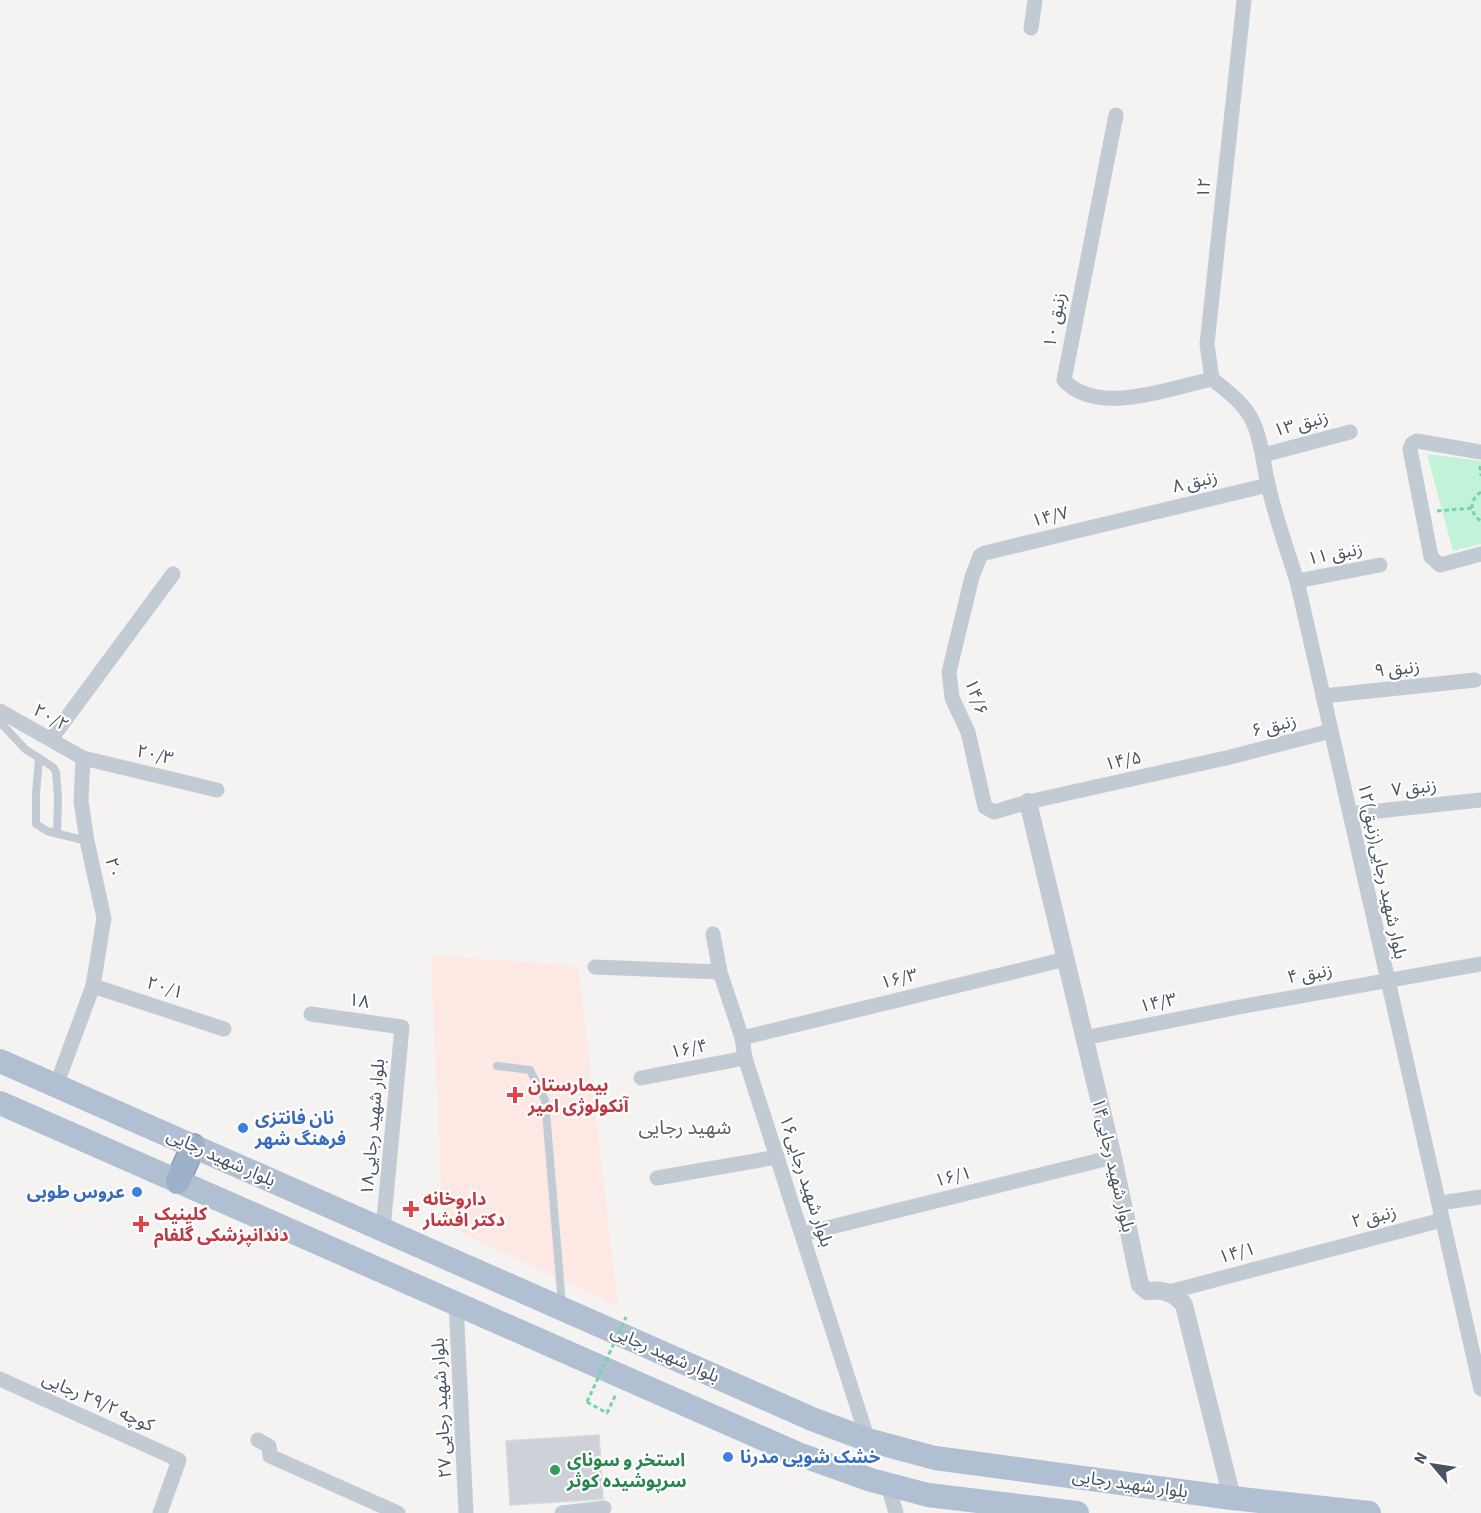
<svg xmlns="http://www.w3.org/2000/svg" width="1481" height="1513" font-family="'Source Sans 3','Noto Sans Arabic',sans-serif">
  <style>
    .medical { fill: #fde8e4 }
    .green { fill: #c0f3d7 }
    .building { fill: #ced1d7; stroke: #d6d8de; stroke-width: 1.5 }
    .lines { fill: none; stroke-linecap: round; stroke-linejoin: round }
    .trunk-casing { stroke: #728baf; stroke-width: 26 }
    .path { stroke: #75d4ac; stroke-width: 3; stroke-dasharray: 4.5 3; stroke-linecap: butt }
    .service { stroke: #c2cbd4; stroke-width: 8 }
    .minor { stroke: #c2cbd4; stroke-width: 15 }
    .tertiary { stroke: #c2cbd4; stroke-width: 18 }
    .primary { stroke: #b1bfd2; stroke-width: 24 }
    .trunk { stroke: #9cb0ca; stroke-width: 24 }
    .path-bridge { stroke: #75d4ac; stroke-width: 3; stroke-dasharray: 4.5 3; stroke-linecap: butt }
    .health-dot { fill: #e0444e; stroke: #fff; stroke-width: 2 }
    .shop-dot { fill: #3f7fe0; stroke: #fff; stroke-width: 2 }
    .leisure-dot { fill: #2e9e5b; stroke: #fff; stroke-width: 2 }
    .labels { text-anchor: middle; dominant-baseline: central; stroke-width: 4.5; stroke-linejoin: round; paint-order: stroke }
    .street-label { font-size: 18px; fill: #485461; stroke: #fff }
    .health-label { font-size: 18px; font-weight: bold; fill: #be3a42; stroke: #fff; text-anchor: start }
    .shop-label { font-size: 18px; font-weight: bold; fill: #366cbe; stroke: #fff; text-anchor: start }
    .leisure-label { font-size: 18px; font-weight: bold; fill: #27864d; stroke: #fff; text-anchor: start }
    .neighbourhood-label { font-size: 20px; fill: #5e6268; stroke: #fff }
  </style>
  <rect width="100%" height="100%" fill="#f5f2f2"/>
  <polygon class="medical" points="431,955 578,966 618,1307 443,1224"/>
  <polygon class="green" points="1427,454 1481,461 1481,544 1453,551"/>
  <polygon class="building" points="599,1435 603,1499 510,1505 506,1441"/>
  <g class="lines">
    <g class="trunk-casing">
      <polyline id="trunk" points="178,1181 193,1146"/>
    </g>
    <g class="path">
      <polyline points="1480,466 1481,476"/>
      <path d="M1481,492C1469,500 1469,513 1481,521"/>
      <polyline points="1437,511 1472,508"/>
      <polyline points="587,1402 607,1413 616,1394"/>
    </g>
    <g class="service">
      <polyline points="0,722 25,749 53,767 56,772 58,798 57,834"/>
      <polyline points="39,758 36,794 36,824 47,831 87,841"/>
      <polyline points="497,1066 530,1070 545,1100 562,1305"/>
    </g>
    <g class="minor">
      <polyline points="1031,28 1035,0"/>
      <path d="M1116,115L1064,380C1097,417 1171,388 1212,379"/>
      <path d="M1212,379C1227,391 1245,404 1253,422C1262,441 1263,464 1268,484C1275,517 1287,549 1297,581L1481,1389"/>
      <polyline points="1212,379 1207,344 1244,0"/>
      <polyline points="1481,452 1417,441 1412,444 1410,449 1431,557 1440,565 1481,554"/>
      <polyline points="1263,455 1350,432"/>
      <polyline points="1268,485 985,553 980,556 972,577 949,672 952,698 968,732 985,807 994,812 1028,802 1226,758 1331,731"/>
      <polyline points="1297,581 1380,565"/>
      <polyline points="1323,696 1475,680"/>
      <polyline points="0,711 83,758 217,790"/>
      <polyline points="51,739 173,574"/>
      <polyline points="1350,814 1481,800"/>
      <polyline points="713,934 720,972 742,1038 745,1058 868,1440"/>
      <polyline points="595,967 720,972"/>
      <polyline points="93,986 224,1029"/>
      <polyline points="311,1014 402,1027 383,1229"/>
      <polyline points="742,1038 1066,959"/>
      <polyline points="1084,1038 1239,1007 1481,964"/>
      <polyline points="641,1078 745,1058"/>
      <polyline points="56,1086 93,986 104,918 87,841 81,801 83,758"/>
      <polyline points="657,1178 777,1157"/>
      <polyline points="1440,1203 1481,1197"/>
      <polyline points="803,1234 1113,1157"/>
      <polyline points="1169,1292 1442,1220"/>
      <polyline points="456,1302 466,1513"/>
      <polyline points="0,1379 179,1460 160,1513"/>
      <polyline points="258,1440 269,1446 270,1456 398,1513"/>
      <polyline points="888,1485 896,1513"/>
      <polyline points="562,1513 604,1508"/>
    </g>
    <path class="tertiary" d="M1028,802L1113,1157L1140,1285L1147,1291C1162,1289 1175,1292 1184,1305L1232,1498"/>
    <g class="primary">
      <polyline points="0,1061 812,1419 868,1440 935,1458 1232,1498 1369,1513"/>
      <polyline points="0,1103 798,1454 871,1480 928,1495 1077,1513"/>
    </g>
    <use href="#trunk" class="trunk"/>
    <polyline class="path-bridge" points="587,1402 626,1317"/>
  </g>
  <g class="health-dot">
    <path d="M512 1086h6v6h6v6h-6v6h-6v-6h-6v-6h6z"/>
    <path d="M408 1200h6v6h6v6h-6v6h-6v-6h-6v-6h6z"/>
    <path d="M138 1215h6v6h6v6h-6v6h-6v-6h-6v-6h6z"/>
  </g>
  <g class="shop-dot">
    <circle cx="243" cy="1128" r="6"/>
    <circle cx="137" cy="1192" r="6"/>
    <circle cx="728" cy="1457" r="6"/>
  </g>
  <circle class="leisure-dot" cx="555" cy="1470" r="6"/>
  <g class="labels">
    <g class="street-label">
      <text transform="translate(1204 188) rotate(-84)">۱۲</text>
      <text transform="translate(1055 320) rotate(-79)">زنبق ۱۰</text>
      <text transform="translate(1301 424) rotate(-15)">زنبق ۱۳</text>
      <text transform="translate(1195 482) rotate(-13)">زنبق ۸</text>
      <text transform="translate(1050 517) rotate(-14)">۱۴/۷</text>
      <text transform="translate(1335 554) rotate(-11)">زنبق ۱۱</text>
      <text transform="translate(1397 669) rotate(-6)">زنبق ۹</text>
      <text transform="translate(976 697) rotate(71)">۱۴/۶</text>
      <text transform="translate(51 718) rotate(29)">۲۰/۲</text>
      <text transform="translate(1274 726) rotate(-14)">زنبق ۶</text>
      <text transform="translate(155 755) rotate(13)">۲۰/۳</text>
      <text transform="translate(1123 761) rotate(-12)">۱۴/۵</text>
      <text transform="translate(1414 788) rotate(-6)">زنبق ۷</text>
      <text transform="translate(113 868) rotate(78)">۲۰</text>
      <text transform="translate(1382 871) rotate(78)">۱۲بلوار شهید رجایی(زنبق)</text>
      <text transform="translate(1310 974) rotate(-10)">زنبق ۴</text>
      <text transform="translate(899 979) rotate(-14)">۱۶/۳</text>
      <text transform="translate(165 988) rotate(18)">۲۰/۱</text>
      <text transform="translate(359 1001) rotate(8)">۱۸</text>
      <text transform="translate(1158 1003) rotate(-12)">۱۴/۳</text>
      <text transform="translate(689 1049) rotate(-11)">۱۶/۴</text>
      <text transform="translate(373 1127) rotate(-85)">بلوار شهید رجایی۱۸</text>
      <text transform="translate(221 1158) rotate(24)">بلوار شهید رجایی</text>
      <text transform="translate(1113 1165) rotate(77)">بلوار شهید رجایی۱۴</text>
      <text transform="translate(953 1177) rotate(-14)">۱۶/۱</text>
      <text transform="translate(806 1181) rotate(72)">بلوار شهید رجایی۱۶</text>
      <text transform="translate(1374 1217) rotate(-14)">زنبق ۲</text>
      <text transform="translate(1237 1253) rotate(-15)">۱۴/۱</text>
      <text transform="translate(665 1354) rotate(24)">بلوار شهید رجایی</text>
      <text transform="translate(98 1402) rotate(24)">کوچه ۲۹/۲ رجایی</text>
      <text transform="translate(442 1408) rotate(-93)">۲۷ بلوار شهید رجایی</text>
      <text transform="translate(1130 1484) rotate(8)">بلوار شهید رجایی</text>
    </g>
    <g class="health-label">
      <text x="528" y="1085">بیمارستان<tspan x="528" dy="21">آنکولوژی امیر</tspan></text>
      <text x="423" y="1199">داروخانه<tspan x="423" dy="21">دکتر افشار</tspan></text>
      <text x="154" y="1214">کلینیک<tspan x="154" dy="21">دندانپزشکی گلفام</tspan></text>
    </g>
    <g class="shop-label">
      <text x="255" y="1118">نان فانتزی<tspan x="255" dy="21">فرهنگ شهر</tspan></text>
      <text x="125" y="1192" text-anchor="end">عروس طوبی</text>
      <text x="740" y="1457">خشک شویی مدرنا</text>
    </g>
    <g class="leisure-label">
      <text x="567" y="1460">استخر و سونای<tspan x="567" dy="21">سرپوشیده کوثر</tspan></text>
    </g>
    <g class="neighbourhood-label">
      <text x="685" y="1128">شهید رجایی</text>
    </g>
  </g>
  <g transform="translate(1433 1465) rotate(299)" stroke="#ffffff" stroke-width="4.5" paint-order="stroke">
  <path d="M0-4.5L10 22L0 15L-10 22Z" fill="#485461"/>
  <text y="-9" font-size="16" font-weight="bold" text-anchor="middle" fill="#485461">N</text>
  </g>
</svg>
